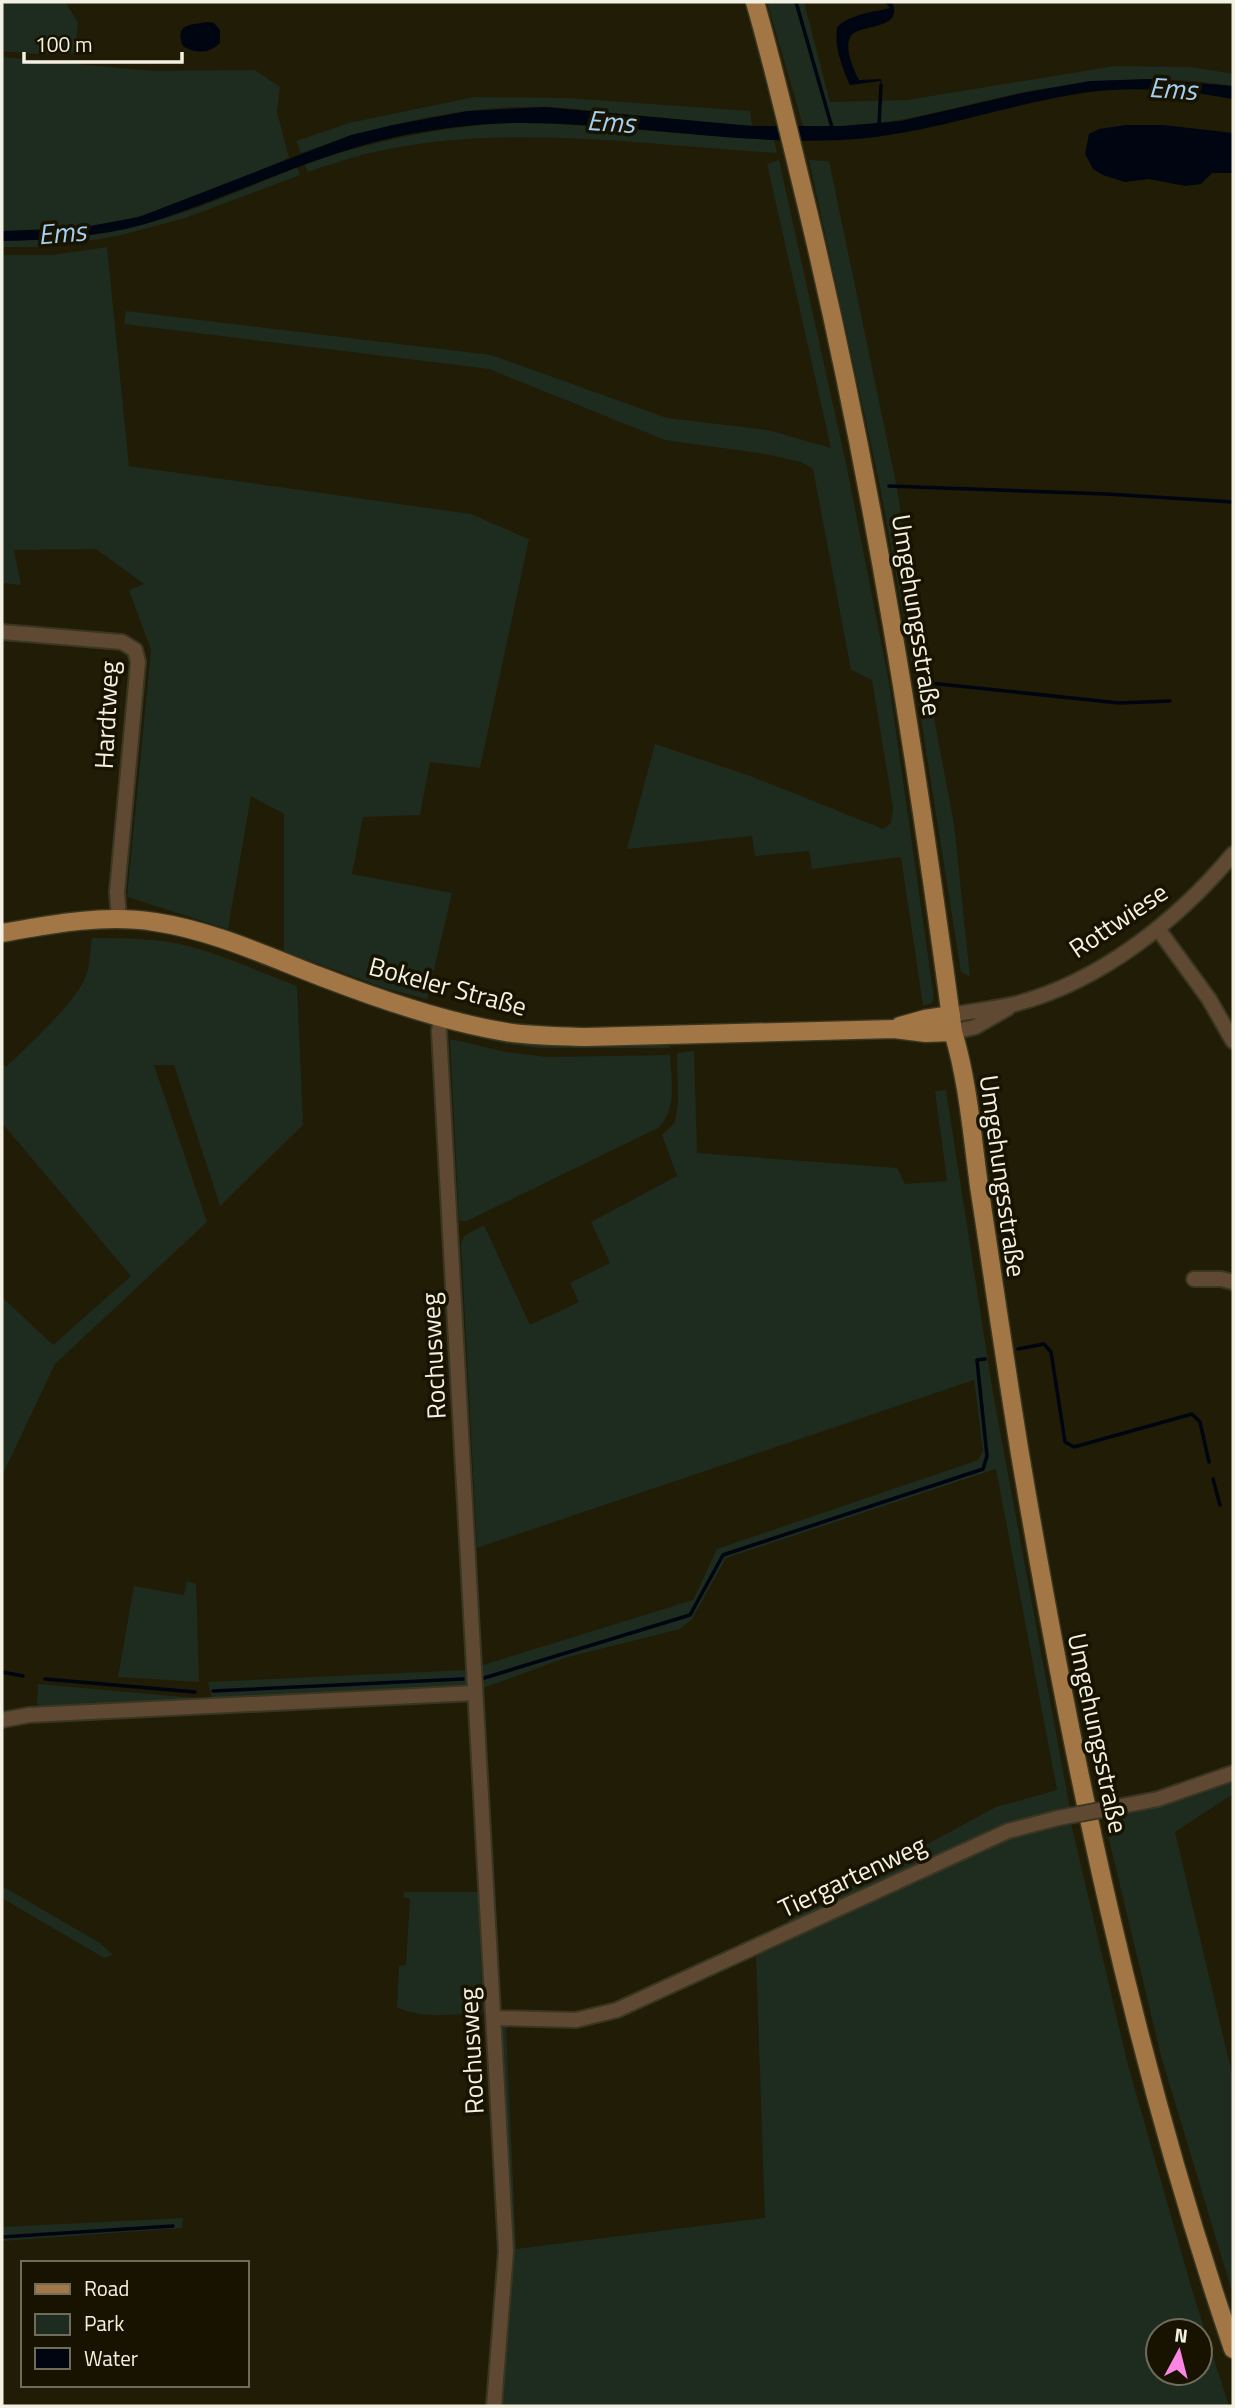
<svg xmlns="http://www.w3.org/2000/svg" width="1235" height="2408" font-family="'Titillium Web',sans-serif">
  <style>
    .green { fill: #1e2b1f; fill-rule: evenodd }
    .water { fill: #000512 }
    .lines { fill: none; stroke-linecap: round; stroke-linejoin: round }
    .stream { stroke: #000512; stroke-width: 3.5 }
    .minor-casing { stroke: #393621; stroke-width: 18 }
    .major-casing { stroke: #393621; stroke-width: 21 }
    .minor { stroke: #5f4933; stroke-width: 14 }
    .major { stroke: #a27645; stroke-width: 18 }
    .minor-bridge-casing { stroke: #393621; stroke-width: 18; stroke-linecap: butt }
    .minor-bridge { stroke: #5f4933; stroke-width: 14 }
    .labels { text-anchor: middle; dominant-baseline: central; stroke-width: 7; stroke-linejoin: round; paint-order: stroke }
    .street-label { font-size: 26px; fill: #f3f1e3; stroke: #171300 }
    .water-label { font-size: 28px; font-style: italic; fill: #a3d0f5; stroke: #171300 }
  </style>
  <rect width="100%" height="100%" fill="#201c06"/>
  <g class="green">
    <polygon points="2,2 65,2 78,22 75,53 36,54 2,51"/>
    <path d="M767,2H804L830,102L907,100L1115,66L1191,67L1233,74V86C1164,74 1094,79 1025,92C951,107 879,132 803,126Z"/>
    <path d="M2,57L153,71L255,70L280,87L277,112L289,158C240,178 191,202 140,216C95,229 48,231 2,231Z"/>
    <path d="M474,97L567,98L750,111L752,126C720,124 688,122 657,119C620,115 583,108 546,107C463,104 378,126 301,153L296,141L349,123Z"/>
    <path d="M512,123H544L774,140L777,153C645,145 510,123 379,151C355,156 331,164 308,172L304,164C373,142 440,126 512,123Z"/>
    <polygon points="779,160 847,468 889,683 934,998 932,1003 923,1006 901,857 812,869 809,851 755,856 752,836 627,849 655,744 753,777 883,829 891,823 893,808 872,680 851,670 813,469 801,462 765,454 665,440 489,369 124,324 126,311 491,355 667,418 768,430 831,448 767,164"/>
    <polygon points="809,160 829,161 896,483 926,676 954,824 970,977 961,972 915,681 880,486"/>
    <path d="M297,167L300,175L185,218L118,236L51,247H2V241C48,240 95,236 140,225C194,212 246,188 297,167Z"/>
    <polygon points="107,247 129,466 471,514 529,539 480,768 430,762 420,815 363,817 352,874 452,893 427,999 387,989 284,951 284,814 251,796 228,929 127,897 151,650 129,590 144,584 96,549 14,550 21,585 2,583 2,255 52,255"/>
    <path d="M92,938C118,938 144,938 169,942C212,949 256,971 297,986L303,1125L220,1206L174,1065H154L207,1222L55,1364L2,1476V1297L53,1345L131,1276L2,1123V1064L6,1067C26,1048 77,1001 86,976C90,965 90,950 92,938Z"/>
    <polygon points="454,1026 664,1041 671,1048 539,1048 501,1043 447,1029"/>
    <path d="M450,1039L507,1052L547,1057L670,1055C671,1081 678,1109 658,1128L467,1221H459Z"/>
    <polygon points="694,1051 697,1153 897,1168 905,1184 947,1181 935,1091 946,1090 993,1393 1070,1809 792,1924 787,1920 996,1807 1057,1790 996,1469 726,1558 692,1619 680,1629 568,1657 483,1688 483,1665 693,1600 717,1549 978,1460 983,1451 974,1380 477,1548 461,1244 464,1236 484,1225 530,1325 579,1302 570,1283 610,1263 591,1222 677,1176 662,1135 675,1122 678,1104 677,1053"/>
    <polygon points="187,1581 196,1584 199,1682 118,1677 134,1586 184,1595"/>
    <polygon points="466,1670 466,1686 212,1699 208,1682"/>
    <polygon points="38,1684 196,1698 194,1701 42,1709 37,1703"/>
    <polygon points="1233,1780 1233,1794 1175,1832 1233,2078 1233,2295 1161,2056 1104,1819 1160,1807"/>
    <path d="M1071,1823L1128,2065L1193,2293L1229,2406H499L501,2366L498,2030L501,2025L506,2023L516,2249L765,2218L756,1955L1010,1837ZM1158,2331H1200V2373H1158Z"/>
    <polygon points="2,1886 100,1943 113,1955 104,1958 2,1898"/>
    <path d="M404,1892H478L483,2012L477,2014C453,2014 419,2019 397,2007L399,1966L406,1965L410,1899L403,1897Z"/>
    <polygon points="183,2218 182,2228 2,2241 2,2227"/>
  </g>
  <g class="water">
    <path d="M885,2H892C905,30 859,24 851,36C843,47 854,70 859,80L881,79L882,86L880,81L850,85C842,67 834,47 837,27C853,13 871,13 890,8Z"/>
    <path d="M207,22L214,23L220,30V43C209,54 195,54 183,46C174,24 190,25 207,22Z"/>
    <path d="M1149,79L1233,86V99C1187,90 1135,86 1089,92C1005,104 927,136 842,140C732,145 624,122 514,123C475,124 434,129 396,137C309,156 230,198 145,224C100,237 49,240 2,241V231L79,228L139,217L351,135L393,125L468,111L545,107L752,126H842L901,121L1022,93L1090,81Z"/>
    <polygon points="1126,125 1163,125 1233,133 1233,173 1212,173 1201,184 1185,186 1149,179 1125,182 1103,175 1093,169 1085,154 1089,134 1099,129"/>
  </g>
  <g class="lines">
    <g class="stream">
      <polyline points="796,2 833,131"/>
      <polyline points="879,125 881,85"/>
      <polyline points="889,486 1107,494 1233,502"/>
      <polyline points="920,682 1119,703 1170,701"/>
      <polyline points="1018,1349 1044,1344 1051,1352 1065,1442 1074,1447 1192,1414 1200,1422 1209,1462"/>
      <polyline points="1213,1479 1220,1505"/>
      <polyline points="2,1672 23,1676"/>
      <polyline points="484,1678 690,1615 723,1555 983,1469 987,1456 977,1360 985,1359"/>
      <polyline points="45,1679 195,1692"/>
      <polyline points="213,1691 463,1679"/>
      <polyline points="2,2237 173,2226"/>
    </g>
    <g class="minor-casing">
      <g id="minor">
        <polyline points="2,632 122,642 135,650 138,662 117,892 119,919"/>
        <polyline points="1158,929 1209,999 1233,1041"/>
        <path d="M951,1015C972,1011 994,1009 1015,1004C1100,982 1178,920 1233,854"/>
        <polyline points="441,1016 439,1031 506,2251 494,2406"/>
        <polyline points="953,1032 975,1027 1008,1008"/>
        <polyline points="1194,1279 1221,1279 1233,1282"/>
        <polyline points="2,1720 29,1715 475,1693"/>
        <polyline points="1122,1806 1158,1799 1233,1773"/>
        <polyline points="494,2018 576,2020 617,2010 1008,1831 1058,1818"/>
      </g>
    </g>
    <g class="major-casing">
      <g id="major">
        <path d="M755,2C775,71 791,142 808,211C873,482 916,756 953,1032C968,1081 972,1135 979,1186C993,1277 1006,1369 1021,1460C1072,1761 1134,2060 1233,2349"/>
        <path d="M2,933C52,924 104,914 155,922C215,931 271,958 327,979C384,1001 445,1022 506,1032C532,1036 559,1036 586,1037L894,1029L926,1033L953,1032"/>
        <polyline points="900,1026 925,1019 951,1015"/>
      </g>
    </g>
    <use href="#minor" class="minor"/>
    <use href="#major" class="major"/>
    <g class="minor-bridge-casing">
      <polyline id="minor-bridge" points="1058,1818 1122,1806"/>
    </g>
    <use href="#minor-bridge" class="minor-bridge"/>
  </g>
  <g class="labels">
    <g class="street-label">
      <text transform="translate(917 615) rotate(81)">Umgehungsstraße</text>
      <text transform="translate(106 715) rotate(-87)">Hardtweg</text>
      <text transform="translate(1118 920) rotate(-34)">Rottwiese</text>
      <text transform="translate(448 986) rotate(15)">Bokeler Straße</text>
      <text transform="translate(1003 1176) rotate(82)">Umgehungsstraße</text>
      <text transform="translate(433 1356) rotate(-93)">Rochusweg</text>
      <text transform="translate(1098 1733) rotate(78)">Umgehungsstraße</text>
      <text transform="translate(852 1876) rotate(-25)">Tiergartenweg</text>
      <text transform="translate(471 2051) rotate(-93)">Rochusweg</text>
    </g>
    <g class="water-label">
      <text transform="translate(1173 88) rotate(4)">Ems</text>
      <text transform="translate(611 121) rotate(4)">Ems</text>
      <text transform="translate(62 232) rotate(-5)">Ems</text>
    </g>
  </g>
  <rect width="1235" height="2408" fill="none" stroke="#f3f1e3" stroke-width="7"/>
  <rect x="21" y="2261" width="228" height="126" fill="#171300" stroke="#6f6c5b" stroke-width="2"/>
  <rect x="35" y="2284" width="35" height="10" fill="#a27645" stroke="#6f6c5b" stroke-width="2"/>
  <text x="84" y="2296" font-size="21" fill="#f3f1e3">Road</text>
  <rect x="35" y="2314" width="35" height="21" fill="#1e2b1f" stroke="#6f6c5b" stroke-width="2"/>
  <text x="84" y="2331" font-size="21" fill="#f3f1e3">Park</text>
  <rect x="35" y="2348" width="35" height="21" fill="#000512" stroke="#6f6c5b" stroke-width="2"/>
  <text x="84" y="2366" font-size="21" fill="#f3f1e3">Water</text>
  <g transform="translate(1179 2352) rotate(7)"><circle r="33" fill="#171300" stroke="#6f6c5b" stroke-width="2"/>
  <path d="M0-5L12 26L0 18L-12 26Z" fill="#fc86e4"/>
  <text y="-10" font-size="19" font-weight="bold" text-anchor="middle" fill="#f3f1e3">N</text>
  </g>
  <path d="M24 52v10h158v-10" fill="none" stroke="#f3f1e3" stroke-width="3.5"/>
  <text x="35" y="52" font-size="21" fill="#f3f1e3" stroke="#171300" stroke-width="5" paint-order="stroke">100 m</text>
</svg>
